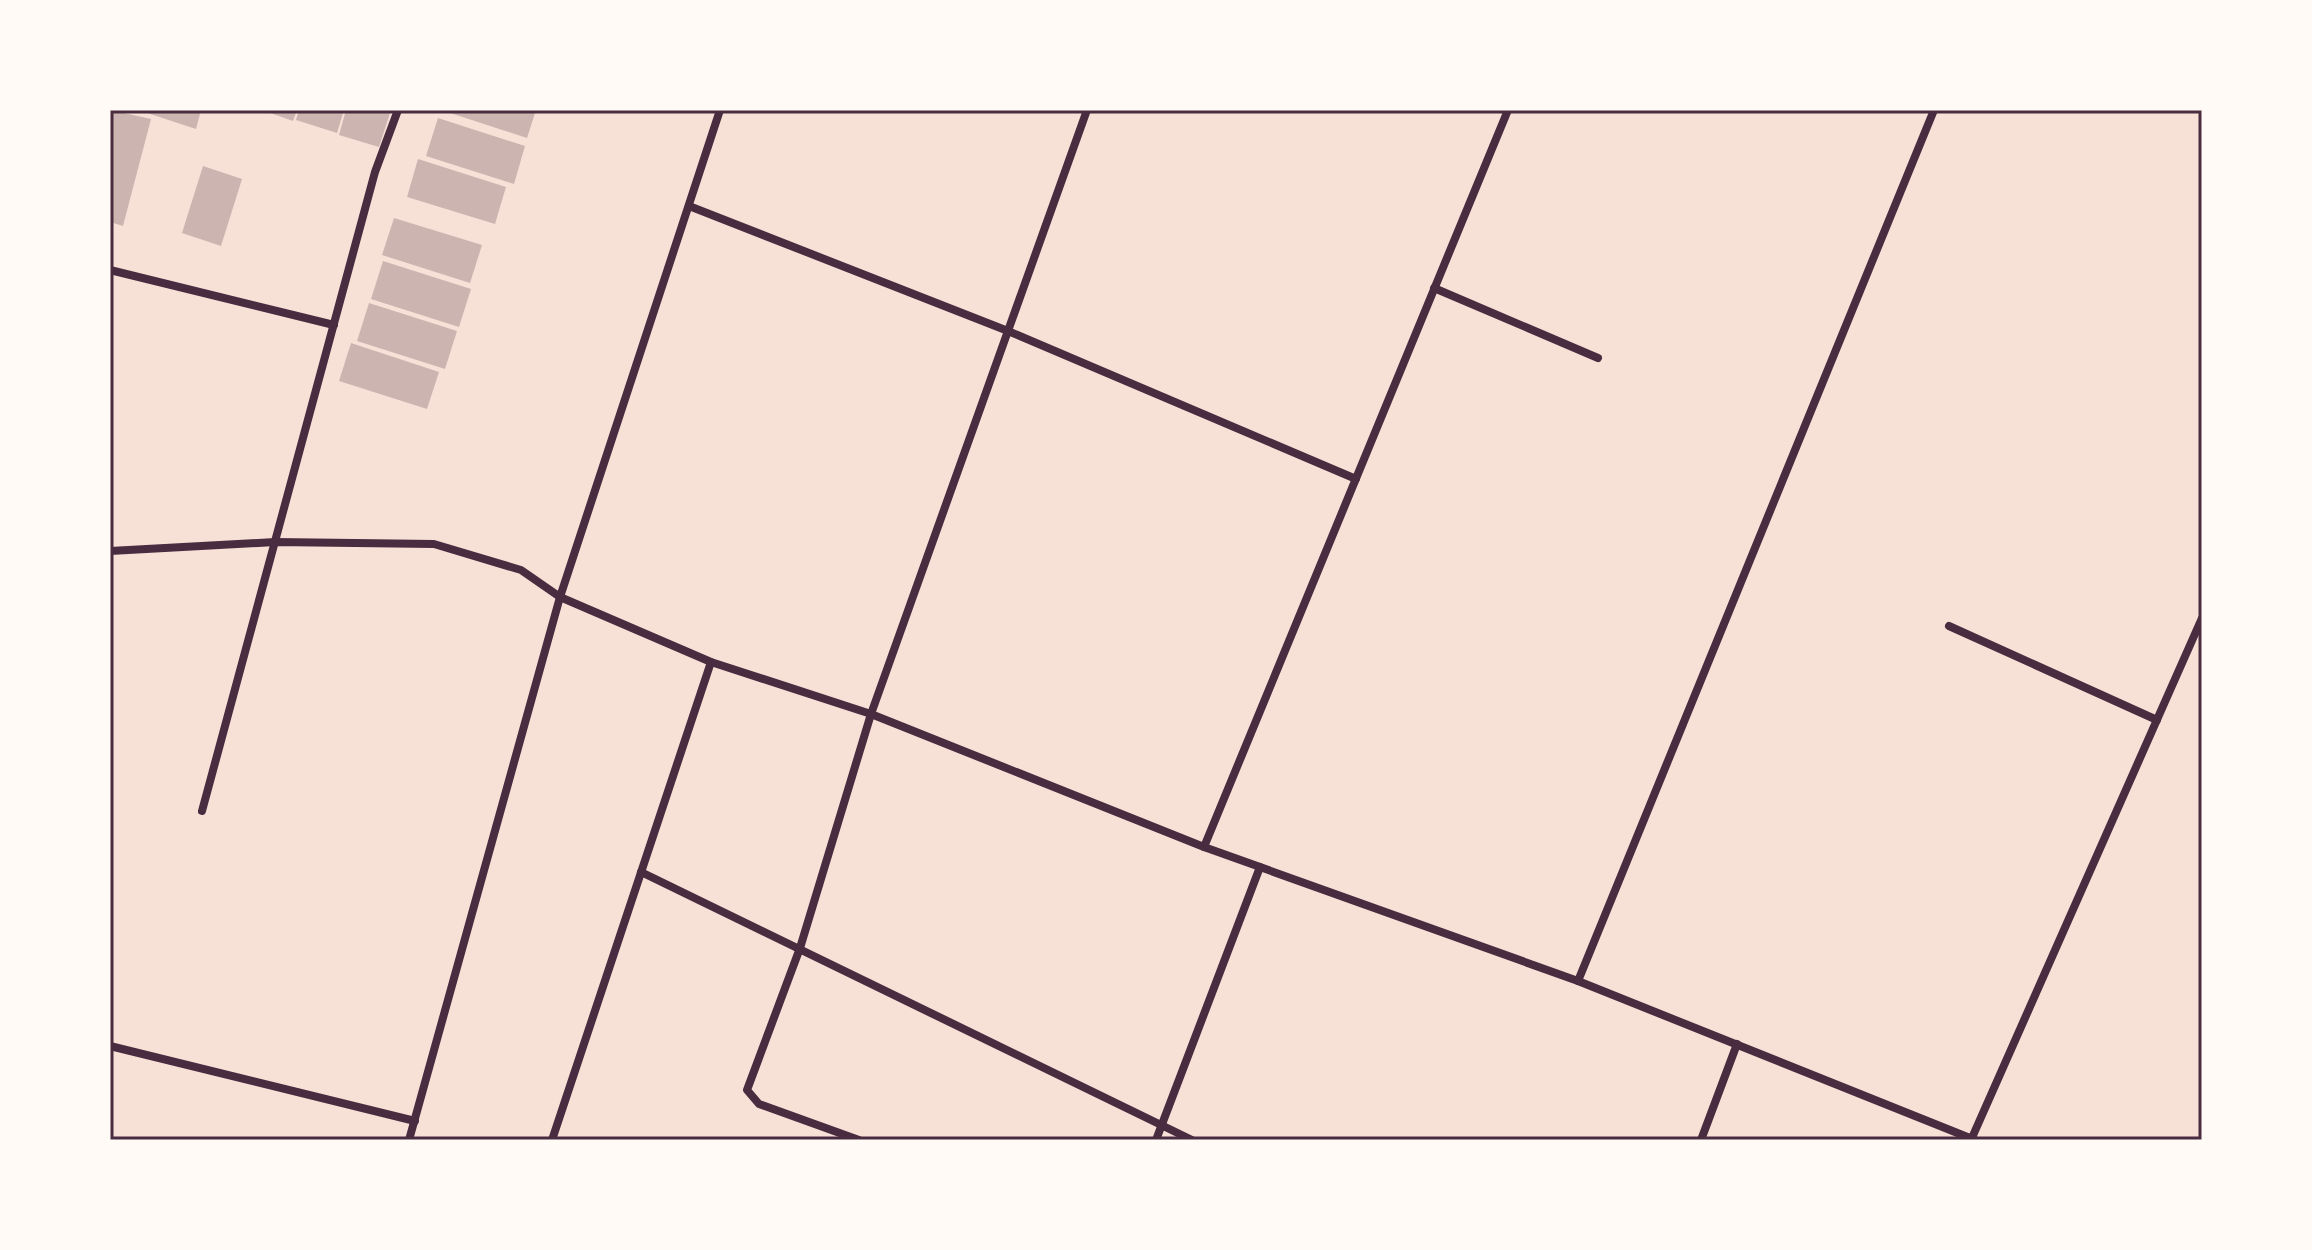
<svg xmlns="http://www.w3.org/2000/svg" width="2312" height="1250" font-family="Barlow,sans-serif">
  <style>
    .building { fill: #ccb4b1 }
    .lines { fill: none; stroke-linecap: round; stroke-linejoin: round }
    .minor { stroke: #4a2c40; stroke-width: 8 }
    .neatline { fill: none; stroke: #4a2c40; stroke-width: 3 }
  </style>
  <rect width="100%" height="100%" fill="#f7e1d7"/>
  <g class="building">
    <polygon points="110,110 151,119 123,226 110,222"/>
    <polygon points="138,110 201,110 196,129"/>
    <polygon points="262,110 297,110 293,121"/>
    <polygon points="299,110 344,110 337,133 296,120"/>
    <polygon points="346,110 391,110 379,147 339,135"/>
    <polygon points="441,110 536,110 527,138"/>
    <polygon points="438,118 525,146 514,184 426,156"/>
    <polygon points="418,159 506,187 495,224 407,197"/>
    <polygon points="203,166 242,179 221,246 182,233"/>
    <polygon points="394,218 482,245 470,283 382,255"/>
    <polygon points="383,261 471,289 459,327 371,299"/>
    <polygon points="369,303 457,331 445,369 357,341"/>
    <polygon points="351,343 439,372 427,409 339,381"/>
  </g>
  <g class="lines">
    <g class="minor">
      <polyline points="689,206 1008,331 1356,479"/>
      <polyline points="110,270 334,325"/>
      <polyline points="1434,288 1598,358"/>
      <polyline points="110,551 275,542 434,544 521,570 560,597 711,662 871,714 1204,847 1578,981 1975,1140"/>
      <polyline points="1949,626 2157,720"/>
      <polyline points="202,811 375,172 398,110"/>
      <polyline points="1204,847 1508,110"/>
      <polyline points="641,872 1192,1140"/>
      <polyline points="1578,981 1934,110"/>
      <polyline points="110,1046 415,1121"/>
      <polyline points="409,1140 560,597 720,110"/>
      <polyline points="552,1140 711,662"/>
      <polyline points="859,1140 759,1104 747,1090 800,948 871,714 1087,110"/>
      <polyline points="1156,1140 1260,867"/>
      <polyline points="1701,1140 1737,1044"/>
      <polyline points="1971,1140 2202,618"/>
    </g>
  </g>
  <rect width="2312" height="1250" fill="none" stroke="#fffaf5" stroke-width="224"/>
  <rect x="112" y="112" width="2088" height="1026" class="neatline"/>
</svg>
